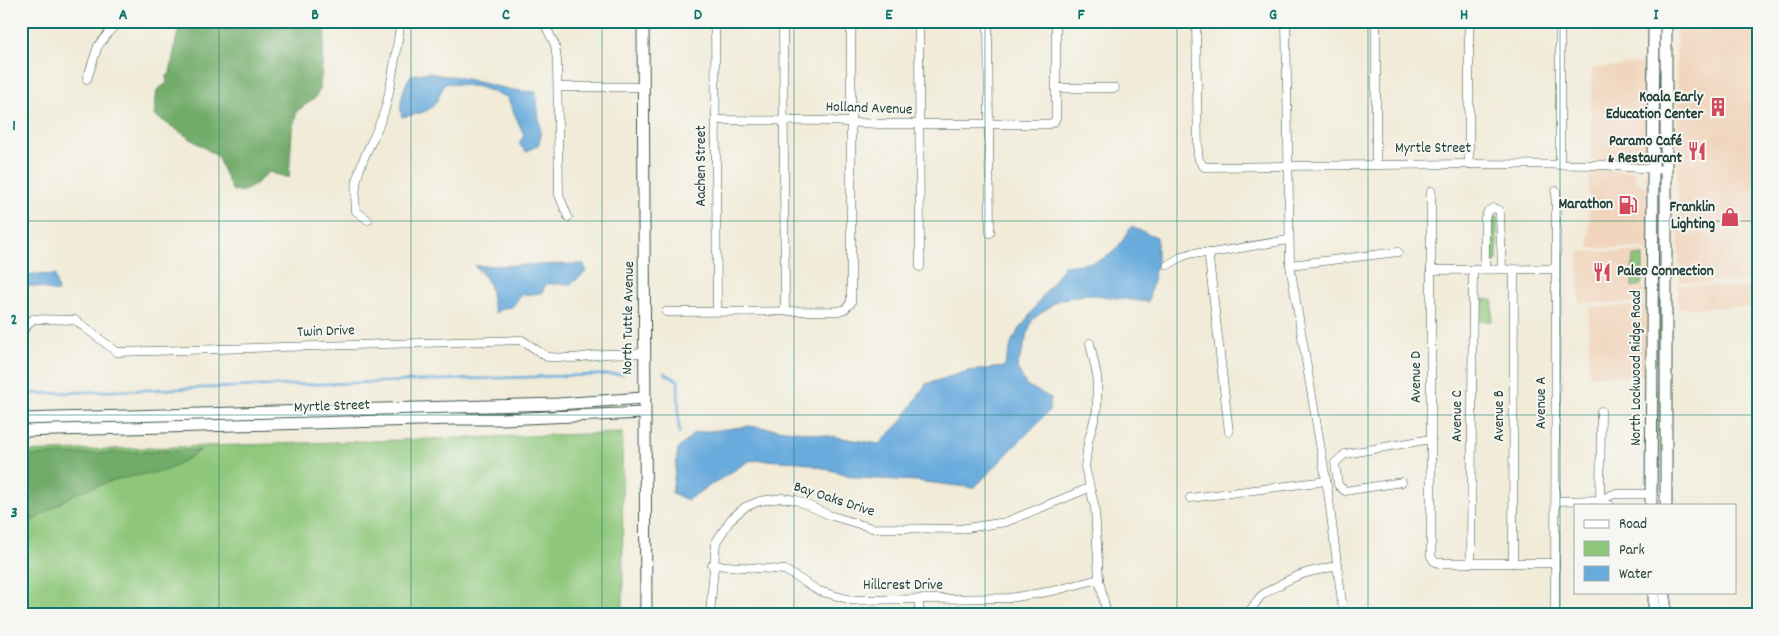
<svg xmlns="http://www.w3.org/2000/svg" width="1779" height="636" font-family="Dekko,sans-serif">
  <style>
    .built { fill: #f1d5bd }
    .green { fill: #8ec77a; stroke: #568257 }
    .forest { fill: #72ac6a; stroke: #48744f }
    .water { fill: #69abdd; stroke: #447488 }
    .lines { fill: none; stroke-linecap: round; stroke-linejoin: round }
    .stream { stroke: #69abdd; stroke-width: 2.5 }
    .street-casing { stroke: #3e574d; stroke-width: 9 }
    .secondary-casing { stroke: #3e574d; stroke-width: 13 }
    .street { stroke: #fff; stroke-width: 8 }
    .secondary { stroke: #fff; stroke-width: 11 }
    .grid { fill: none; stroke: #0f766e; stroke-width: 1; stroke-opacity: 0.55 }
    .labels { text-anchor: middle; dominant-baseline: central; stroke-width: 4; stroke-linejoin: round; paint-order: stroke }
    .poi-label { font-size: 15px; font-weight: bold; fill: #1f3d34; stroke: #f6f6f2; text-anchor: end }
    .street-label { font-size: 15px; fill: #1f3d34; stroke: #f6f6f2 }
    .neatline { fill: none; stroke: #0f766e; stroke-width: 2 }
    .grid-label { font-size: 16px; text-anchor: middle; font-weight: bold; fill: #0f766e }
  </style>
  <rect width="100%" height="100%" fill="#f6f6f2"/>
  <filter id="ink" filterUnits="userSpaceOnUse"><feTurbulence type="fractalNoise" baseFrequency=".02" numOctaves="2"/><feDisplacementMap in="SourceGraphic" scale="10" xChannelSelector="R" yChannelSelector="G"/><feConvolveMatrix kernelMatrix="1 2 1 2 8 2 1 2 1" color-interpolation-filters="sRGB"/></filter>
  <filter id="wash" filterUnits="userSpaceOnUse"><feTurbulence type="fractalNoise" baseFrequency=".0096" numOctaves="4" result="noise"/><feDisplacementMap in="SourceGraphic" scale="20" xChannelSelector="R" yChannelSelector="G"/><feGaussianBlur stdDeviation="1.12" result="paint"/><feColorMatrix in="noise" values="0 0 0 0 0 0 0 0 0 0 0 0 0 0 0 0 0 1.4 0 .05"/><feComposite in="paint" operator="in"/></filter>
  <g filter="url(#wash)">
    <rect width="100%" height="100%" fill="#f1ebd8"/>
    <g class="built">
      <polygon points="1676,21 1758,21 1758,283 1679,282"/>
      <polygon points="1649,62 1649,164 1590,160 1592,69"/>
      <polygon points="1589,170 1635,172 1634,179 1643,187 1647,183 1643,173 1649,174 1648,376 1589,375 1589,307 1645,306 1647,256 1647,251 1643,248 1589,248"/>
      <rect x="1579" y="252" width="64" height="51"/>
      <polygon points="1678,285 1758,287 1758,307 1678,308"/>
    </g>
    <g class="green">
      <polygon points="1493,213 1497,215 1497,260 1495,262 1489,260 1489,218"/>
      <polygon points="1658,214 1662,286 1662,486 1656,493"/>
      <polygon points="1633,256 1643,256 1643,279 1640,285 1632,287"/>
      <polygon points="1479,299 1493,300 1492,321 1479,321"/>
      <polygon points="622,433 623,615 21,615 21,452"/>
    </g>
    <g class="forest">
      <path d="M183,21H326L320,89L315,98L297,111L292,131L289,178L269,172C258,181 247,196 232,190L217,156L154,115L157,90L167,83L166,77L170,73L177,35Z"/>
      <polygon points="201,450 168,470 118,479 76,493 21,528 21,456"/>
    </g>
    <g class="water">
      <path d="M430,72C439,77 448,75 457,77C483,82 509,92 536,92L541,136L538,145L526,152L519,144L524,135L507,97L479,87L445,83C441,89 440,96 436,102C428,114 415,114 402,117C398,105 404,85 411,75Z"/>
      <path d="M1131,227L1157,237V262L1148,302L1087,294L1058,300L1032,320L1017,367L1026,385L1051,398L1049,411L974,488L918,481L858,478L801,462L762,460L749,461L687,500L672,493L678,449L694,433L749,426L804,432L879,444L901,422L926,384L968,371L1004,367L1013,339L1064,266C1102,262 1111,262 1131,227Z"/>
      <path d="M584,264L586,272L571,284H546L542,293L521,295L512,307L504,308L495,313C488,291 496,284 474,266Z"/>
      <path d="M32,274L55,275L58,292C44,291 36,281 21,289V277Z"/>
    </g>
    <g class="lines">
      <g class="stream">
        <polyline points="664,373 678,380 679,433"/>
        <polyline points="23,394 623,374"/>
      </g>
    </g>
  </g>
  <g filter="url(#ink)">
    <g class="lines">
      <g class="street-casing">
        <g id="street">
          <polyline points="543,21 555,45 557,61 559,195 568,217"/>
          <polyline points="715,21 717,311"/>
          <polyline points="783,21 785,311"/>
          <polyline points="919,21 920,267"/>
          <polyline points="988,21 990,233"/>
          <polyline points="1196,21 1198,154 1199,160 1204,167 1469,164 1602,165 1666,170"/>
          <polyline points="1286,21 1290,265 1328,492 1342,603"/>
          <polyline points="1469,21 1469,164"/>
          <polyline points="87,79 98,46 118,21"/>
          <polyline points="558,87 643,87"/>
          <polyline points="1057,88 1115,88"/>
          <polyline points="716,120 829,121 878,124 1049,124 1054,122 1056,118 1056,21"/>
          <polyline points="1376,164 1376,21"/>
          <polyline points="1560,165 1560,21"/>
          <polyline points="1431,191 1431,556 1434,561 1438,563 1555,563"/>
          <path d="M368,220L356,211C351,165 373,148 385,109C393,80 396,50 401,21"/>
          <polyline points="1211,253 1209,259 1229,432"/>
          <polyline points="1168,265 1181,257 1192,253 1211,253 1288,240"/>
          <polyline points="1290,265 1398,252"/>
          <polyline points="1485,269 1485,218 1488,211 1493,208 1499,210 1500,214 1502,269"/>
          <polyline points="1431,270 1555,269"/>
          <polyline points="666,312 839,311 845,309 851,303 851,21"/>
          <polyline points="21,333 33,319 75,320 117,352 522,340 547,357 574,358 605,354 643,353"/>
          <polyline points="1090,343 1097,376 1097,410 1088,442 1085,467 1095,508 1099,579 1107,615"/>
          <polyline points="1402,482 1345,491 1338,485 1335,463 1345,454 1431,439"/>
          <polyline points="1190,498 1326,481"/>
          <polyline points="1600,500 1614,494 1651,494"/>
          <polyline points="1556,501 1600,500 1610,505"/>
          <polyline points="1600,505 1601,411"/>
          <polyline points="1471,563 1473,270"/>
          <polyline points="1513,563 1514,269"/>
          <polyline points="712,565 785,570 819,591 851,600 1009,598 1053,591 1099,579"/>
          <polyline points="919,600 919,615"/>
          <polyline points="710,615 716,542 731,519 745,507 760,501 782,498 796,500 829,515 872,528 960,529 1006,522 1089,488"/>
          <path d="M1245,615C1254,609 1256,598 1265,593C1276,587 1288,579 1300,575C1312,570 1325,570 1337,565"/>
          <polyline points="1555,615 1556,191"/>
        </g>
      </g>
      <g class="secondary-casing">
        <g id="secondary">
          <polyline points="643,21 646,615"/>
          <polyline points="1666,21 1666,505"/>
          <polyline points="21,419 558,404 644,398"/>
          <polyline points="21,431 455,419 501,419 644,413"/>
          <polyline points="1651,505 1654,21"/>
          <polyline points="1654,615 1654,592"/>
          <polyline points="1665,615 1665,592"/>
        </g>
      </g>
      <use href="#street" class="street"/>
      <use href="#secondary" class="secondary"/>
    </g>
  </g>
  <path class="grid" d="M219,21V615M411,21V615M602,21V615M794,21V615M985,21V615M1177,21V615M1368,21V615M1560,21V615M21,221H1758M21,415H1758"/>
  <defs>
    <g id="building-bare" transform="scale(1.5)"><path d="M-4-6H4V6H1V3H-1V6H-4ZM-2.5-4.3h1.7v1.8h-1.7ZM.8-4.3h1.7v1.8H.8ZM-2.5-1h1.7V.8h-1.7ZM.8-1h1.7V.8H.8Z" fill="#d1495b" stroke="#f6f6f2" stroke-width="2.5" paint-order="stroke"/></g>
    <g id="restaurant-bare" transform="scale(1.5)"><path d="M-5-6h1v4h1v-4h1v4h1v-4h1v5L-1.5 .5V6h-2V.5L-5-1ZM5-6V6H3V1.5H1.5Q1.5-4 5-6Z" fill="#d1495b" stroke="#f6f6f2" stroke-width="2.5" paint-order="stroke"/></g>
    <g id="fuel-bare" transform="scale(1.5)"><path d="M-5.5-6h7V0h2V4h1.3V-2.5L3-4.5l.8-.8L6-3V5H2.5V1h-1V6h-7ZM-4.2-4.7v3.2H.2V-4.7Z" fill="#d1495b" stroke="#f6f6f2" stroke-width="2.5" paint-order="stroke"/></g>
    <g id="shop-bare" transform="scale(1.5)"><path d="M-5-2.5h2.3a2.7 3.5 0 0 1 5.4 0H5L5.5 6h-11ZM-1.5-2.5h3a1.5 2.3 0 0 0-3 0Z" fill="#d1495b" stroke="#f6f6f2" stroke-width="2.5" paint-order="stroke"/></g>
  </defs>
  <g fill-rule="evenodd">
    <use href="#building-bare" x="1718" y="107"/>
    <use href="#restaurant-bare" x="1697" y="151"/>
    <use href="#fuel-bare" x="1628" y="205"/>
    <use href="#shop-bare" x="1730" y="217"/>
    <use href="#restaurant-bare" x="1602" y="272"/>
  </g>
  <g class="labels">
    <g class="poi-label">
      <text x="1703" y="98">Koala Early<tspan x="1703" dy="17">Education Center</tspan></text>
      <text x="1682" y="142">Paramo Café<tspan x="1682" dy="17">&amp; Restaurant</tspan></text>
      <text x="1613" y="205">Marathon</text>
      <text x="1715" y="208">Franklin<tspan x="1715" dy="17">Lighting</tspan></text>
      <text x="1617" y="272" text-anchor="start">Paleo Connection</text>
    </g>
    <g class="street-label">
      <text transform="translate(869 109) rotate(2)">Holland Avenue</text>
      <text x="1433" y="149">Myrtle Street</text>
      <text transform="translate(702 166) rotate(-90)">Aachen Street</text>
      <text transform="translate(629 318) rotate(-89)">North Tuttle Avenue</text>
      <text transform="translate(326 332) rotate(-2)">Twin Drive</text>
      <text transform="translate(1637 368) rotate(-90)">North Lockwood Ridge Road</text>
      <text transform="translate(1417 377) rotate(-90)">Avenue D</text>
      <text transform="translate(1542 403) rotate(-90)">Avenue A</text>
      <text transform="translate(332 407) rotate(-2)">Myrtle Street</text>
      <text transform="translate(1458 416) rotate(-90)">Avenue C</text>
      <text transform="translate(1500 416) rotate(-90)">Avenue B</text>
      <text transform="translate(834 500) rotate(18)">Bay Oaks Drive</text>
      <text x="903" y="586">Hillcrest Drive</text>
    </g>
  </g>
  <rect width="1779" height="636" fill="none" stroke="#f6f6f2" stroke-width="55"/>
  <rect x="1574" y="504" width="162" height="90" fill="#f6f6f2" stroke="#a0aca6"/>
  <rect x="1584" y="520" width="25" height="8" fill="#ffffff" stroke="#a0aca6"/>
  <text x="1619" y="528" font-size="15" fill="#1f3d34">Road</text>
  <rect x="1584" y="541" width="25" height="15" fill="#8ec77a" stroke="#a0aca6"/>
  <text x="1619" y="554" font-size="15" fill="#1f3d34">Park</text>
  <rect x="1584" y="566" width="25" height="15" fill="#69abdd" stroke="#a0aca6"/>
  <text x="1619" y="578" font-size="15" fill="#1f3d34">Water</text>
  <rect x="28" y="28" width="1724" height="580" class="neatline"/>
  <g class="grid-label">
    <text x="123" y="19">A</text>
    <text x="315" y="19">B</text>
    <text x="506" y="19">C</text>
    <text x="698" y="19">D</text>
    <text x="889" y="19">E</text>
    <text x="1081" y="19">F</text>
    <text x="1273" y="19">G</text>
    <text x="1464" y="19">H</text>
    <text x="1656" y="19">I</text>
    <text x="14" y="130">1</text>
    <text x="14" y="324">2</text>
    <text x="14" y="517">3</text>
  </g>
</svg>
